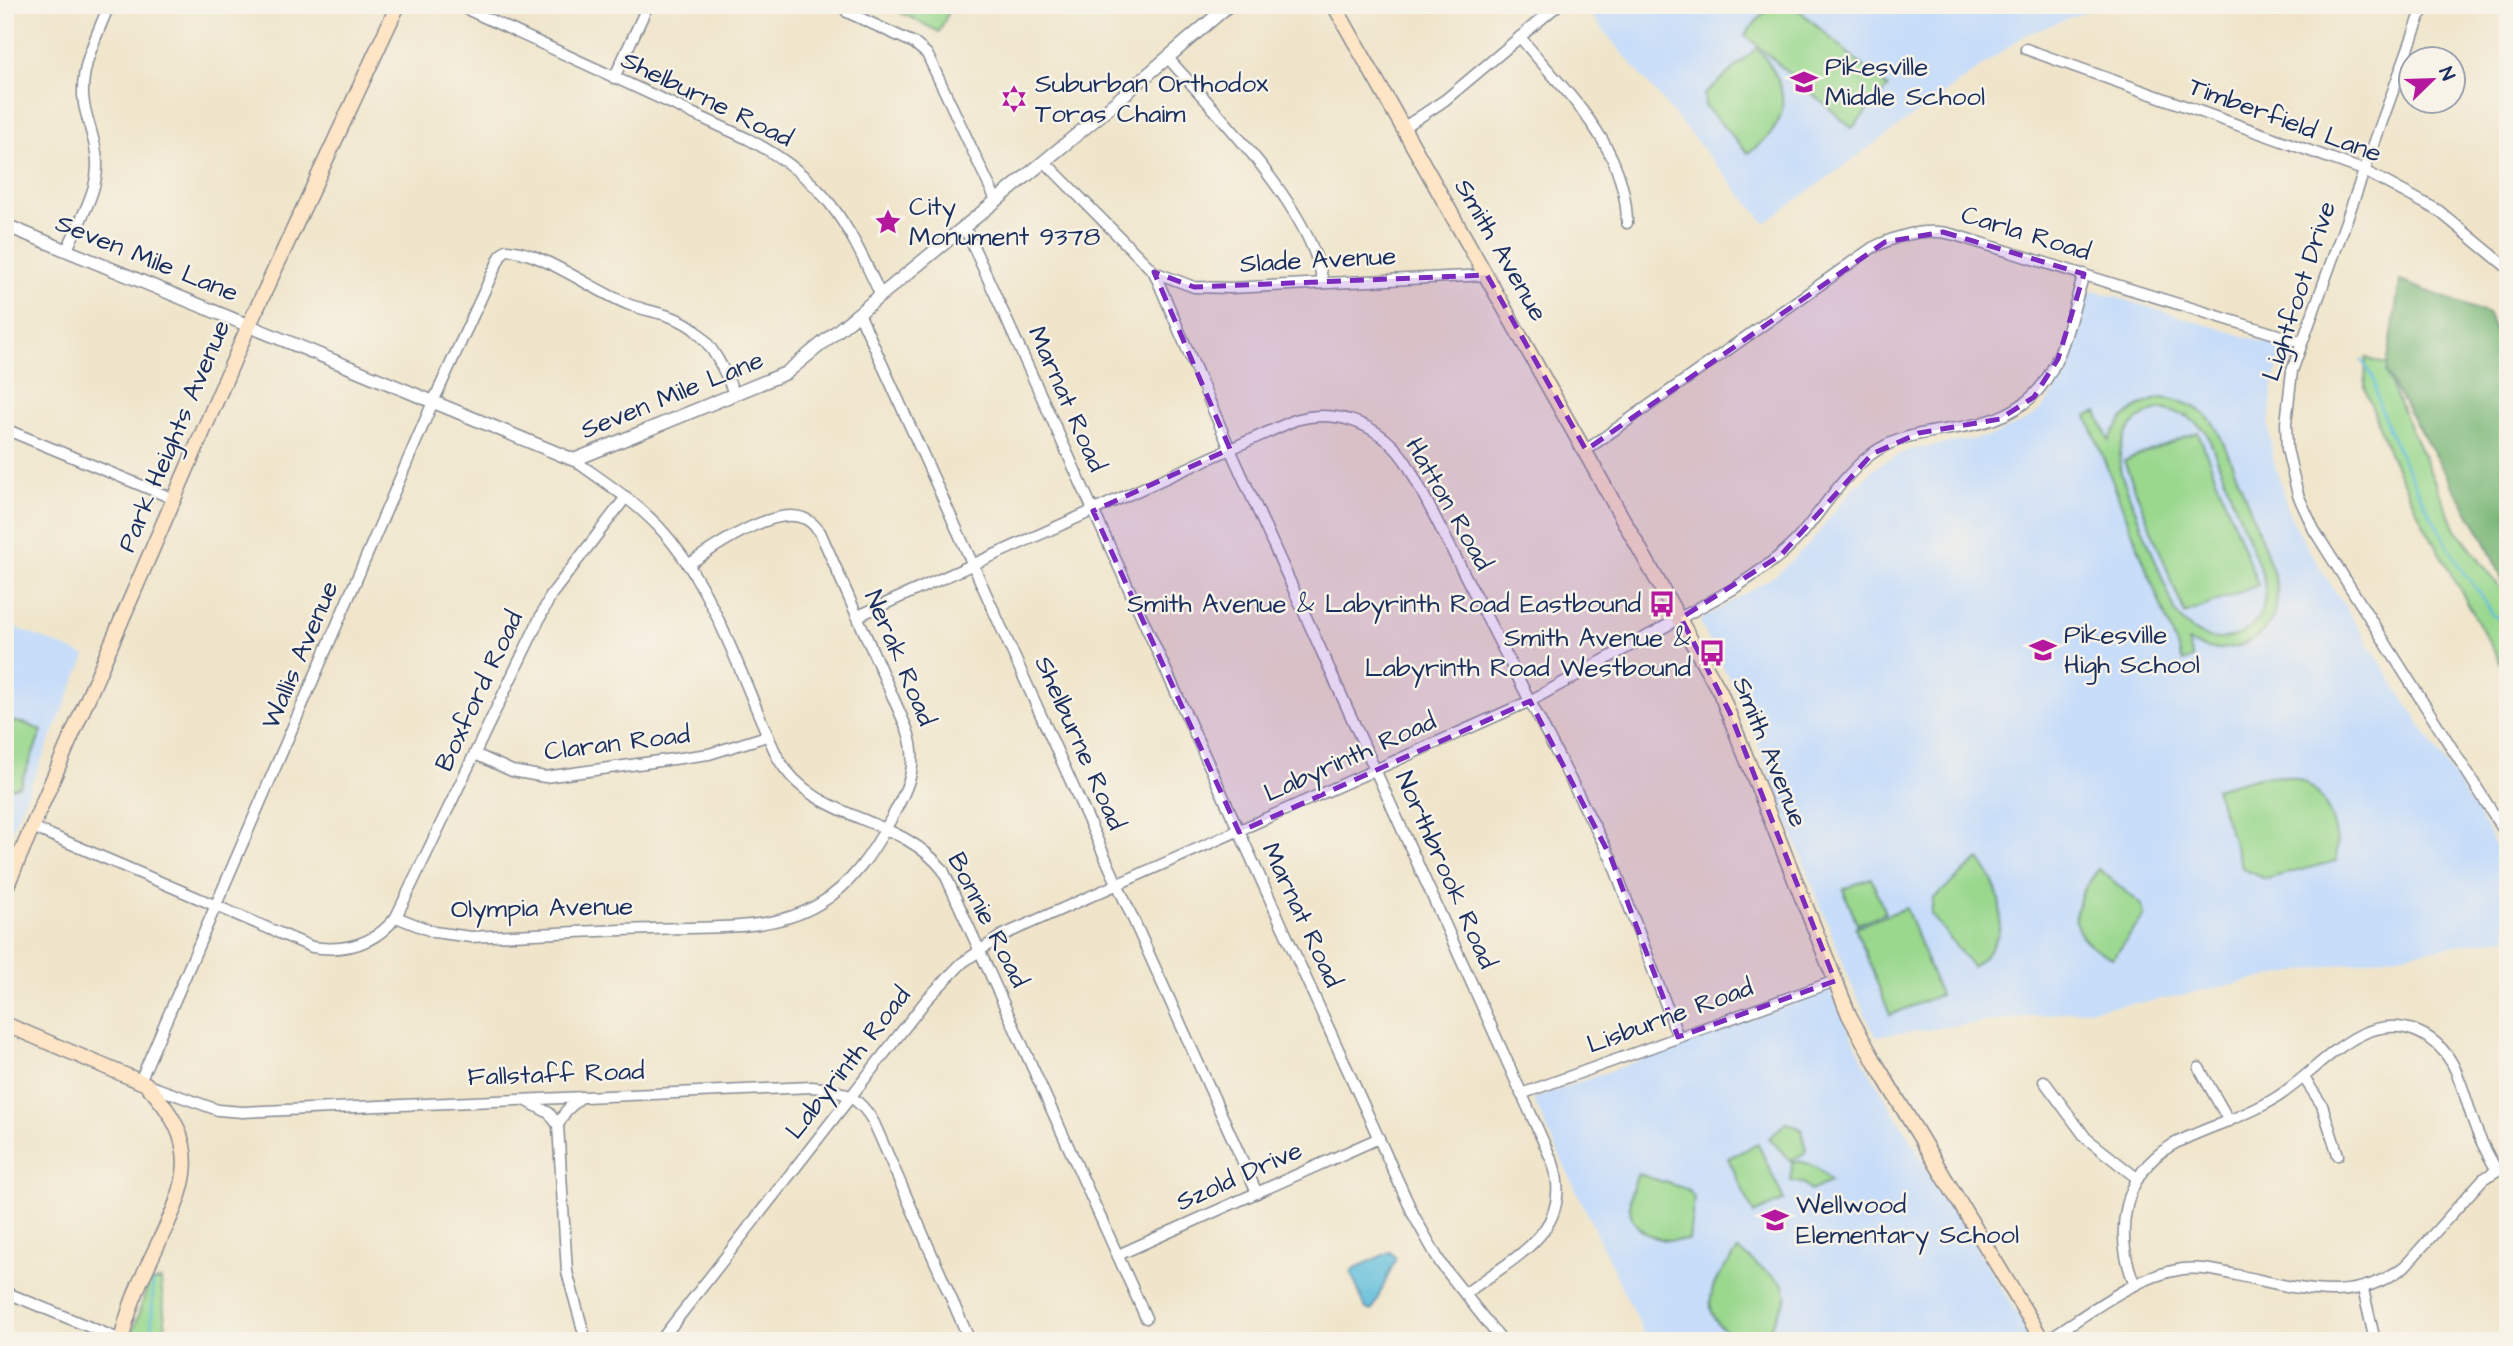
<svg xmlns="http://www.w3.org/2000/svg" width="2513" height="1346" font-family="'Architects Daughter',sans-serif">
  <style>
    .built { fill: #c7ddf9 }
    .green { fill: #9ad88e; stroke: #5a8476; stroke-width: 2; fill-rule: evenodd }
    .forest { fill: #7bb879; stroke: #4b746c; stroke-width: 2 }
    .water { fill: #5dbddb; stroke: #3c769c; stroke-width: 2 }
    .lines { fill: none; stroke-linecap: round; stroke-linejoin: round }
    .stream { stroke: #5dbddb; stroke-width: 2.5 }
    .minor-casing { stroke: #868a94; stroke-width: 13 }
    .tertiary-casing { stroke: #868a94; stroke-width: 15 }
    .secondary-casing { stroke: #868a94; stroke-width: 17 }
    .minor { stroke: #fff; stroke-width: 10 }
    .tertiary { stroke: #fff; stroke-width: 12 }
    .secondary { stroke: #fde5c5; stroke-width: 14 }
    .marked { fill: #7b2cbf; fill-opacity: 0.2; stroke: #7b2cbf; stroke-width: 5; stroke-dasharray: 14 9; stroke-linejoin: round }
    .labels { text-anchor: middle; dominant-baseline: central; stroke-width: 5; stroke-linejoin: round; paint-order: stroke }
    .poi-label { font-size: 26px; fill: #1b2f5e; stroke: #f7f3e8; text-anchor: start }
    .street-label { font-size: 26px; fill: #1b2f5e; stroke: #f7f3e8 }
  </style>
  <rect width="100%" height="100%" fill="#f7f3e8"/>
  <filter id="ink" filterUnits="userSpaceOnUse"><feTurbulence type="fractalNoise" baseFrequency=".0143" numOctaves="2"/><feDisplacementMap in="SourceGraphic" scale="14" xChannelSelector="R" yChannelSelector="G"/><feConvolveMatrix kernelMatrix="1 2 1 2 8 2 1 2 1" color-interpolation-filters="sRGB"/></filter>
  <filter id="wash" filterUnits="userSpaceOnUse"><feTurbulence type="fractalNoise" baseFrequency=".00686" numOctaves="4" result="noise"/><feDisplacementMap in="SourceGraphic" scale="28" xChannelSelector="R" yChannelSelector="G"/><feGaussianBlur stdDeviation="1.57" result="paint"/><feColorMatrix in="noise" values="0 0 0 0 0 0 0 0 0 0 0 0 0 0 0 0 0 1.4 0 .05"/><feComposite in="paint" operator="in"/></filter>
  <g filter="url(#wash)">
    <rect width="100%" height="100%" fill="#f0e5ca"/>
    <g class="built">
      <polygon points="1582,5 2103,5 2025,35 1765,223"/>
      <polygon points="2096,291 2283,348 2273,387 2269,427 2273,458 2289,513 2312,555 2488,831 2508,869 2508,937 2283,974 2153,1001 1876,1036 1852,986 1742,703 1701,625 1702,619 1776,575 1809,544 1851,490 1880,464 1909,450 1995,435 2032,417 2043,407 2064,378 2089,294"/>
      <polygon points="5,623 86,656 5,845"/>
      <polygon points="1830,990 1866,1066 2033,1340 1647,1341 1533,1099"/>
    </g>
    <g class="green">
      <polygon points="886,5 952,5 939,32"/>
      <polygon points="1770,5 1793,5 1888,88 1852,128 1745,35"/>
      <path d="M1757,48C1791,87 1794,123 1748,153L1705,106L1704,95Z"/>
      <polygon points="2366,358 2394,367 2387,376 2456,529 2508,598 2508,676 2424,525 2389,453 2365,388"/>
      <path d="M2161,398C2181,400 2200,406 2213,423C2223,436 2275,570 2277,588C2281,640 2229,661 2188,642L2193,658L2183,662L2087,416L2097,412L2109,441C2120,417 2135,405 2161,398ZM2162,409L2187,416L2206,431L2263,576C2277,635 2210,663 2176,613L2121,474C2115,441 2129,418 2162,409Z"/>
      <polygon points="2198,432 2258,585 2185,614 2124,461"/>
      <polygon points="5,720 27,724 42,731 20,785 13,788 5,785"/>
      <path d="M2262,776C2274,776 2289,775 2300,780C2329,794 2340,833 2336,861L2266,879L2243,869L2215,789Z"/>
      <path d="M1979,859C2006,895 2012,939 1972,967L1931,914L1933,899Z"/>
      <path d="M2099,869L2142,905L2144,916L2113,958C2063,936 2068,907 2099,869Z"/>
      <polygon points="1871,878 1885,913 1857,924 1843,889"/>
      <polygon points="1906,908 1940,995 1890,1015 1855,927"/>
      <polygon points="1787,1122 1801,1129 1806,1150 1802,1156 1790,1160 1769,1138"/>
      <polygon points="1758,1144 1784,1200 1754,1214 1728,1158"/>
      <path d="M1792,1161C1808,1161 1821,1168 1830,1182L1810,1191L1805,1184L1791,1181Z"/>
      <path d="M1638,1174L1687,1189L1694,1198L1689,1240C1643,1244 1615,1222 1638,1174Z"/>
      <path d="M1738,1250L1784,1285L1787,1297L1763,1341C1735,1341 1704,1326 1712,1292C1715,1277 1729,1263 1738,1250Z"/>
      <polygon points="161,1280 167,1341 130,1341 149,1282"/>
    </g>
    <polygon class="forest" points="2400,281 2489,314 2508,366 2508,592 2483,537 2386,373"/>
    <polygon class="water" points="1390,1252 1396,1258 1372,1311 1366,1309 1351,1273 1353,1269"/>
    <g class="lines">
      <g class="stream">
        <polyline points="2361,360 2373,376 2379,404 2395,444 2422,499 2464,574 2479,591 2492,614 2499,618 2508,630"/>
        <polyline points="151,1341 153,1281"/>
      </g>
    </g>
  </g>
  <g filter="url(#ink)">
    <g class="lines">
      <g class="minor-casing">
        <g id="minor">
          <path d="M458,5L748,139C825,179 846,220 881,296"/>
          <polyline points="851,5 847,12 914,43 927,54 996,200"/>
          <polyline points="2424,5 2292,371 2286,423 2287,449 2298,495 2314,530 2508,837"/>
          <polyline points="2498,5 2508,10"/>
          <path d="M1520,37C1567,95 1626,144 1627,223"/>
          <polyline points="2026,49 2363,170 2439,211 2508,268"/>
          <path d="M1168,58C1218,115 1311,207 1323,283"/>
          <polyline points="614,78 648,5"/>
          <polyline points="1403,128 1445,100 1558,5"/>
          <path d="M1044,161L1154,272L1230,449L1553,1163C1575,1232 1512,1258 1465,1294"/>
          <polyline points="964,226 1414,1216 1441,1264 1502,1341"/>
          <path d="M67,250C77,225 96,195 97,168C98,147 88,125 84,104C78,70 97,36 109,5"/>
          <polyline points="1154,272 1194,287 1230,288 1487,275"/>
          <polyline points="859,313 1257,1193"/>
          <polyline points="5,429 174,499"/>
          <path d="M1586,450L1872,248C1898,235 1927,227 1955,235L2301,342"/>
          <path d="M574,460C603,481 633,500 658,526C717,589 741,681 778,758C814,822 900,815 943,870L1146,1318"/>
          <path d="M858,616L1295,420C1340,407 1385,427 1409,467L1611,858L1678,1037"/>
          <polyline points="475,754 512,771 545,777 709,754 767,736"/>
          <path d="M32,827L312,947C346,952 375,944 396,917L551,595L626,497"/>
          <path d="M396,917L434,932L471,937C531,934 592,931 652,929C706,926 771,933 819,904C852,885 873,852 891,819C908,788 920,765 907,729L820,532C815,526 810,520 803,518C773,506 712,548 688,565"/>
          <polyline points="2199,1068 2229,1121"/>
          <polyline points="2304,1078 2322,1105 2338,1155"/>
          <path d="M140,1081L433,402L501,255L506,250C540,250 595,292 630,305C653,313 676,314 695,330C714,347 725,372 735,395"/>
          <polyline points="2044,1081 2086,1138 2138,1179"/>
          <path d="M148,1085L218,1110L242,1112L812,1087C841,1089 860,1097 874,1123L970,1341"/>
          <polyline points="1521,1094 1835,981"/>
          <polyline points="581,1097 566,1111 558,1125 567,1272 586,1341"/>
          <polyline points="527,1101 549,1113 558,1125"/>
          <polyline points="1118,1255 1379,1138"/>
          <path d="M2135,1285C2114,1235 2121,1175 2172,1145C2205,1127 2242,1119 2274,1099C2318,1073 2362,1006 2420,1033C2458,1050 2462,1092 2475,1126C2480,1141 2488,1155 2496,1169"/>
          <polyline points="2363,1289 2375,1341"/>
          <polyline points="5,1292 121,1340"/>
          <path d="M660,1341L927,999L962,963L1001,936L1530,701L1733,589C1757,573 1781,557 1800,536C1823,509 1842,477 1870,455C1894,437 1922,433 1950,429C2055,415 2057,362 2084,274"/>
          <path d="M2045,1341C2087,1315 2133,1276 2183,1269C2201,1267 2218,1271 2236,1275C2296,1287 2351,1308 2405,1266L2483,1179L2508,1164"/>
        </g>
      </g>
      <g class="tertiary-casing">
        <polyline id="tertiary" points="5,225 574,460 786,373 1097,118 1229,5"/>
      </g>
      <g class="secondary-casing">
        <g id="secondary">
          <polyline points="1334,5 1720,692 1849,1015 1876,1064 2043,1341"/>
          <polyline points="5,890 249,325 398,5"/>
          <path d="M5,1024L146,1084C211,1153 182,1192 148,1265C136,1289 127,1314 121,1341"/>
        </g>
      </g>
      <use href="#minor" class="minor"/>
      <use href="#tertiary" class="tertiary"/>
      <use href="#secondary" class="secondary"/>
    </g>
  </g>
  <path class="marked" d="M1943,232L2084,274L2058,359L2034,397L2000,419L1919,433L1872,454L1781,555L1681,618L1730,713L1835,981L1678,1037L1611,858L1530,701L1239,832L1093,511L1230,449L1154,272L1194,287L1487,275L1586,450L1885,242Z"/>
  <defs>
    <g id="school-bare" transform="scale(2.1)"><path d="M0-5L7-2L0 1L-7-2ZM-4 1L0 2.5L4 1V4Q0 6-4 4Z" fill="#b5179e" stroke="#f7f3e8" stroke-width="2.5" paint-order="stroke"/></g>
    <g id="synagogue-bare" transform="scale(2.1)"><path d="M0-6.5L5.6 3.2H-5.6ZM0 6.5L5.6-3.2H-5.6Z" fill="#b5179e" stroke="#f7f3e8" stroke-width="2.5" paint-order="stroke"/></g>
    <g id="sight-bare" transform="scale(2.1)"><path d="M0-6L1.8-2.2L6-1.7L2.9 1.2L3.7 5.4L0 3.3L-3.7 5.4L-2.9 1.2L-6-1.7L-1.8-2.2Z" fill="#b5179e" stroke="#f7f3e8" stroke-width="2.5" paint-order="stroke"/></g>
    <g id="bus-bare" transform="scale(2.1)"><path d="M-5-6H5V4H4V6H2V4H-2V6H-4V4H-5ZM-3.5-4V0h7V-4ZM-3.5 1.2v1.5H-2V1.2ZM2 1.2v1.5H3.5V1.2Z" fill="#b5179e" stroke="#f7f3e8" stroke-width="2.5" paint-order="stroke"/></g>
  </defs>
  <g fill-rule="evenodd">
    <use href="#school-bare" x="1804" y="82"/>
    <use href="#synagogue-bare" x="1014" y="99"/>
    <use href="#sight-bare" x="888" y="222"/>
    <use href="#bus-bare" x="1662" y="604"/>
    <use href="#school-bare" x="2043" y="650"/>
    <use href="#bus-bare" x="1712" y="653"/>
    <use href="#school-bare" x="1775" y="1220"/>
  </g>
  <g class="labels">
    <g class="poi-label">
      <text x="1825" y="67">Pikesville<tspan x="1825" dy="30">Middle School</tspan></text>
      <text x="1035" y="84">Suburban Orthodox<tspan x="1035" dy="30">Toras Chaim</tspan></text>
      <text x="909" y="207">City<tspan x="909" dy="30">Monument 9378</tspan></text>
      <text x="1641" y="604" text-anchor="end">Smith Avenue &amp; Labyrinth Road Eastbound</text>
      <text x="2064" y="635">Pikesville<tspan x="2064" dy="30">High School</tspan></text>
      <text x="1691" y="638" text-anchor="end">Smith Avenue &amp;<tspan x="1691" dy="30">Labyrinth Road Westbound</tspan></text>
      <text x="1796" y="1205">Wellwood<tspan x="1796" dy="30">Elementary School</tspan></text>
    </g>
    <g class="street-label">
      <text transform="translate(707 99) rotate(26)">Shelburne Road</text>
      <text transform="translate(2285 120) rotate(20)">Timberfield Lane</text>
      <text transform="translate(2026 233) rotate(17)">Carla Road</text>
      <text transform="translate(1501 250) rotate(60)">Smith Avenue</text>
      <text transform="translate(147 258) rotate(22)">Seven Mile Lane</text>
      <text transform="translate(1318 260) rotate(-3)">Slade Avenue</text>
      <text transform="translate(2299 291) rotate(-72)">Lightfoot Drive</text>
      <text transform="translate(672 395) rotate(-22)">Seven Mile Lane</text>
      <text transform="translate(1067 399) rotate(66)">Marnat Road</text>
      <text transform="translate(174 436) rotate(-67)">Park Heights Avenue</text>
      <text transform="translate(1449 504) rotate(60)">Hatton Road</text>
      <text transform="translate(300 655) rotate(-67)">Wallis Avenue</text>
      <text transform="translate(900 658) rotate(67)">Nerak Road</text>
      <text transform="translate(479 691) rotate(-65)">Boxford Road</text>
      <text transform="translate(617 743) rotate(-7)">Claran Road</text>
      <text transform="translate(1080 743) rotate(66)">Shelburne Road</text>
      <text transform="translate(1770 752) rotate(68)">Smith Avenue</text>
      <text transform="translate(1350 757) rotate(-24)">Labyrinth Road</text>
      <text transform="translate(1446 870) rotate(66)">Northbrook Road</text>
      <text transform="translate(542 908) rotate(-1)">Olympia Avenue</text>
      <text transform="translate(1302 915) rotate(65)">Marnat Road</text>
      <text transform="translate(988 920) rotate(63)">Bonnie Road</text>
      <text transform="translate(1670 1016) rotate(-20)">Lisburne Road</text>
      <text transform="translate(848 1063) rotate(-52)">Labyrinth Road</text>
      <text transform="translate(556 1074) rotate(-2)">Fallstaff Road</text>
      <text transform="translate(1239 1176) rotate(-24)">Szold Drive</text>
    </g>
  </g>
  <rect width="2513" height="1346" fill="none" stroke="#f7f3e8" stroke-width="28"/>
  <g transform="translate(2432 80) rotate(67)"><circle r="33" fill="#f7f3e8" stroke="#9fa5b1" stroke-width="2"/>
  <path d="M0-5L12 26L0 18L-12 26Z" fill="#b5179e"/>
  <text y="-10" font-size="19" font-weight="bold" text-anchor="middle" fill="#1b2f5e">N</text>
  </g>
</svg>
